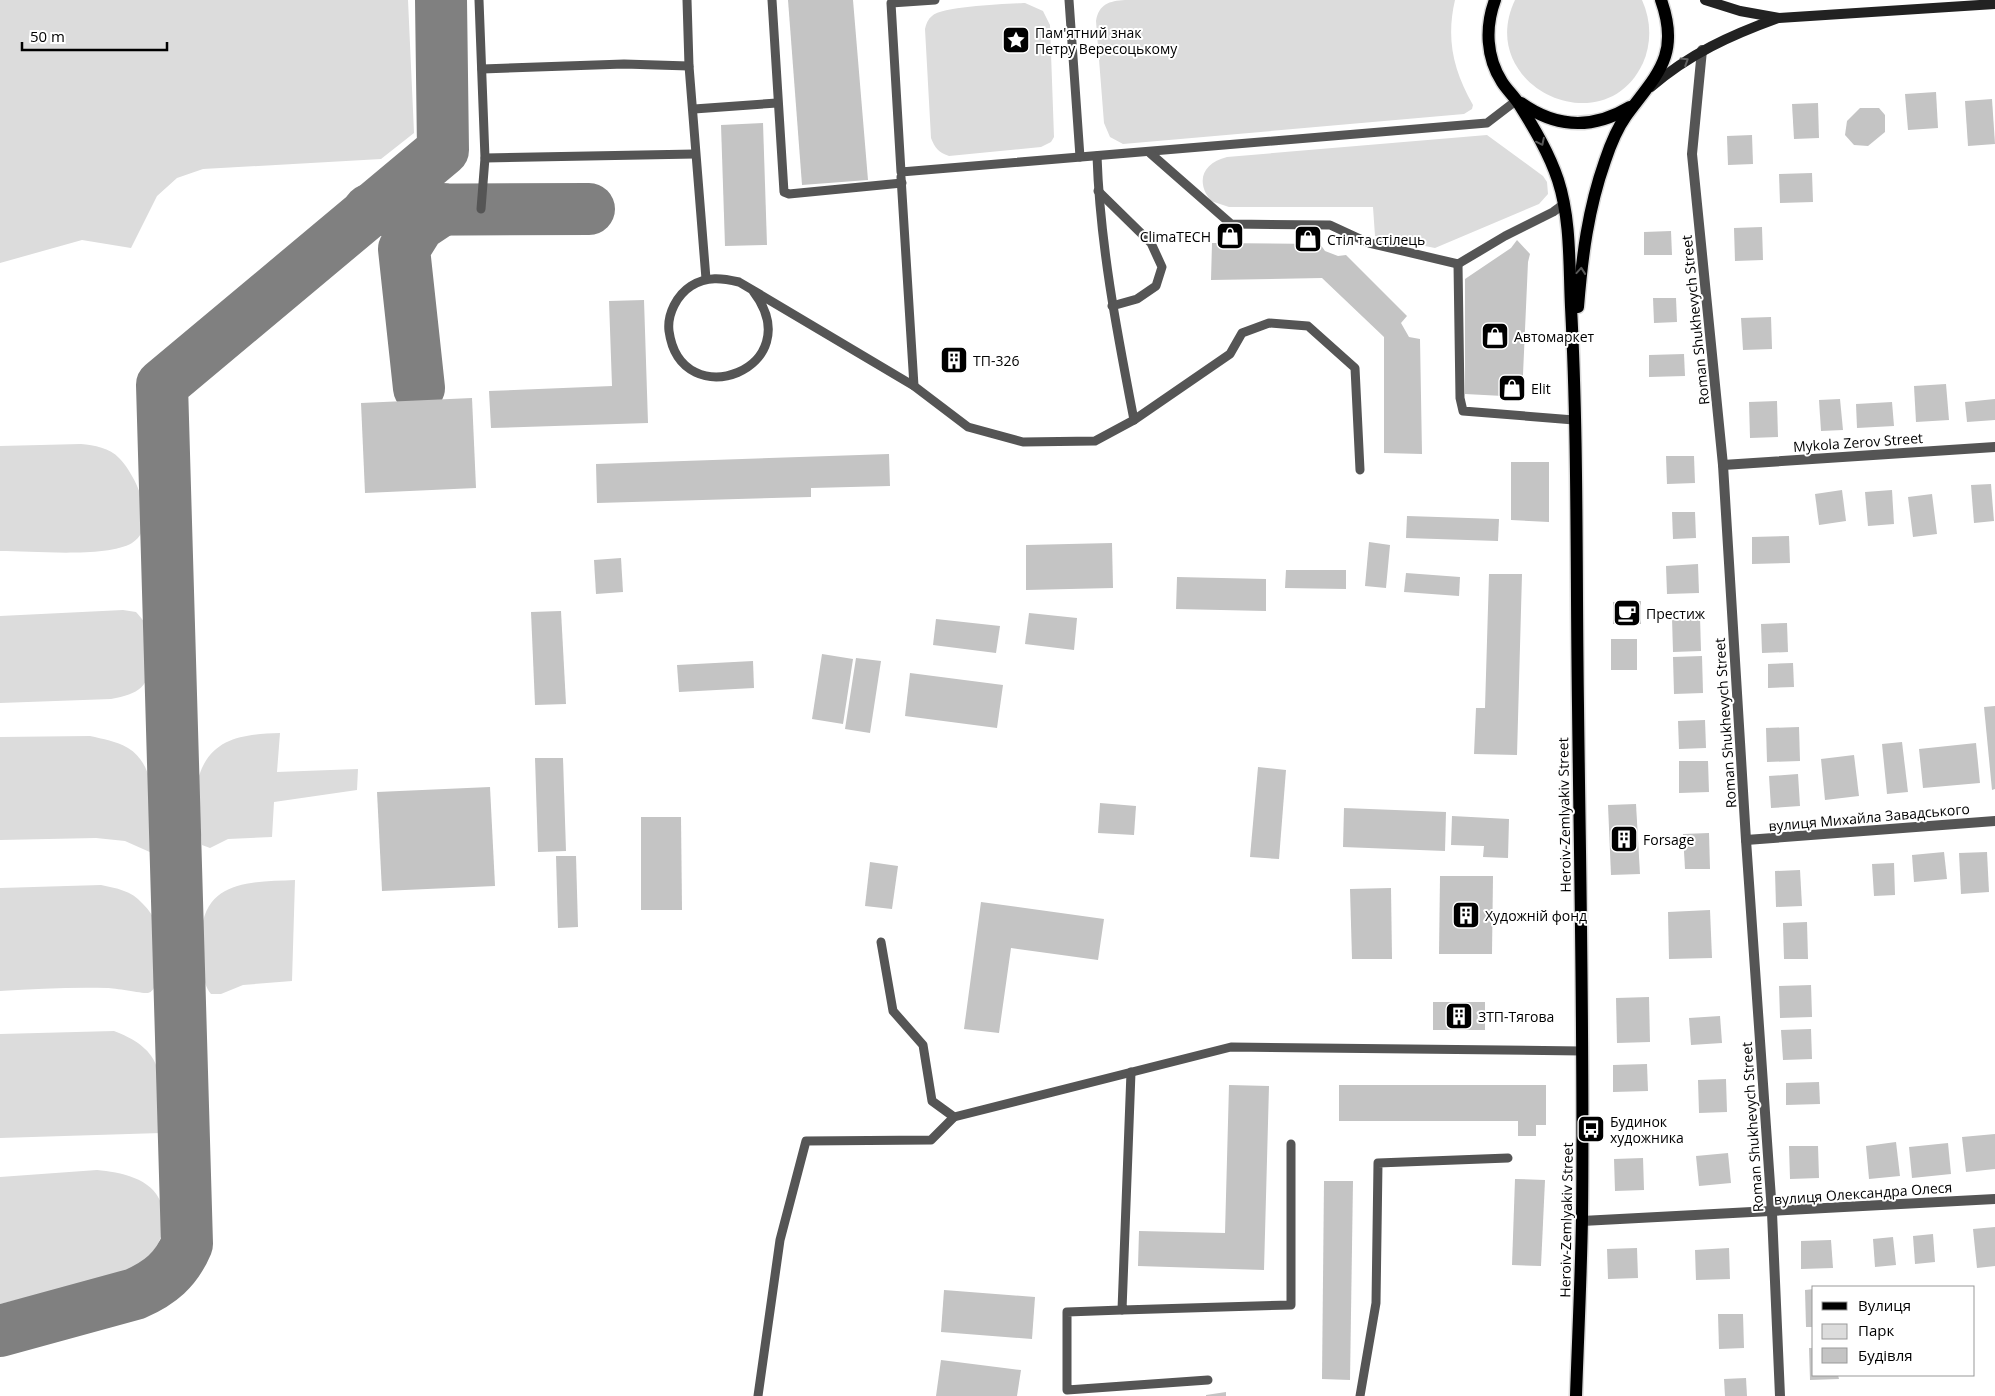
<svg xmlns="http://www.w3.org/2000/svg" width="1995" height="1396" font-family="'Open Sans',sans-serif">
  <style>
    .green { fill: #dcdcdc }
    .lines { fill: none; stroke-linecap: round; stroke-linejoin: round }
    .taxiway { stroke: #808080; stroke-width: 52 }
    .building { fill: #c4c4c4 }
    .primary-casing { stroke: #dbdbdb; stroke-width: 15 }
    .lane { stroke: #555; stroke-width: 9 }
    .street { stroke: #555; stroke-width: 10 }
    .secondary { stroke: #222; stroke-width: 10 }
    .primary { stroke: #000; stroke-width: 12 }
    .oneway { stroke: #646464 }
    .oneway2 { stroke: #595959 }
    .labels { text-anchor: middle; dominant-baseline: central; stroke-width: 4; stroke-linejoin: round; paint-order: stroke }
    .poi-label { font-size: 14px; fill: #000; stroke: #fff; text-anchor: start }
    .street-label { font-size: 14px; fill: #000; stroke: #fff }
  </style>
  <rect width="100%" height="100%" fill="#fff"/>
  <g class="green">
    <polygon points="0,0 408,0 414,133 381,159 203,169 177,178 157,196 131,248 82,240 0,263"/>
    <path d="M1125,0H1455C1446,39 1453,70 1473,105L1472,109L1464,114L1123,144L1110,137L1104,123L1096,21C1099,4 1109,1 1125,0Z"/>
    <path d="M1515,0H1642C1651,20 1652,42 1643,63C1604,147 1474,86 1515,0Z"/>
    <path d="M1025,3L1043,11L1050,25L1054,137L1051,142L1041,147L949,156C938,152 935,148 931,138L925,29C926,24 928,19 932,16C943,6 1007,4 1025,3Z"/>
    <path d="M1487,135L1543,176L1547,182L1548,194L1539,204L1435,248L1375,236L1373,207H1229L1211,201C1195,181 1203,163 1227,157Z"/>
    <path d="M81,444C94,445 110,448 119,458C136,475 160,526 132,543C106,558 33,551 0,551V446Z"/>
    <path d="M123,610L136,612C151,629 152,634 151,657C150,687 139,694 111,699L0,703V616Z"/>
    <path d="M280,733L277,772L358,769L357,790L274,802L272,837L228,839L210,848L202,845C201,829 195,789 199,776C211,737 245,734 280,733Z"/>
    <path d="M90,736C103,739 116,741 128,748C161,768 152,820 152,853L125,841L96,838L0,840V737Z"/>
    <path d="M295,880L292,981L243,985L221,994H211C201,982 204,965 203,950C203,943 201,934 202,927C209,878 258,882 295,880Z"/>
    <path d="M101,885C116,888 132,891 142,903C149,910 156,919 158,929C161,940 163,990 148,993C146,994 115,988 107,988C71,987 36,989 0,991V888Z"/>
    <path d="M114,1031C170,1052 160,1082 161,1133L0,1138V1034Z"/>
    <path d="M97,1170C120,1172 152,1178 161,1203C172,1232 153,1258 129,1272C119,1277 104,1279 92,1281C62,1289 31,1296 0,1304V1177Z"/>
  </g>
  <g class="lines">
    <g class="taxiway">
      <polyline points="369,210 589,209"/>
      <polyline points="419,388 404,249 419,225 443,209"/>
      <path d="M0,1331L135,1294C160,1283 176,1270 187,1244L162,385L443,150L441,0"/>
    </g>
  </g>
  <g class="building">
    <polygon points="788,0 853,0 868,180 802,185"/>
    <polygon points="1936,92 1938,128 1908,130 1905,94"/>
    <polygon points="1992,99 1995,144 1968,146 1965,101"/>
    <polygon points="1818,103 1819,138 1794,139 1792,104"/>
    <polygon points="1860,108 1879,108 1885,115 1885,132 1868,146 1854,145 1845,135 1847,121"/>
    <polygon points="763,123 767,245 725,246 721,125"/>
    <polygon points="1752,135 1753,164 1728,165 1727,136"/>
    <polygon points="1812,173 1813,202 1780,203 1779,174"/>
    <polygon points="1762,227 1763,260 1735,261 1734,228"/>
    <polygon points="1671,231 1672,255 1644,255 1644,232"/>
    <polygon points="1517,240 1530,254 1528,262 1522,397 1465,394 1465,279 1511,248"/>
    <polygon points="1212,243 1320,244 1325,251 1338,256 1346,255 1407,316 1401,323 1409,337 1420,339 1422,454 1384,453 1384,337 1322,278 1211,280"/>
    <polygon points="1653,298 1676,298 1677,322 1654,323"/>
    <polygon points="644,300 648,423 491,428 489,391 612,386 609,301"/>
    <polygon points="1771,317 1772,349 1743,350 1741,318"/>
    <polygon points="966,349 967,369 943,371 942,350"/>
    <polygon points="1684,354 1685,376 1649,377 1649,355"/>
    <polygon points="1946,384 1949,420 1916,422 1914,386"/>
    <polygon points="472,398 476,488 365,493 361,403"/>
    <polygon points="1840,399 1843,430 1821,431 1819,400"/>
    <polygon points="1995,399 1995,420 1967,422 1965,402"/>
    <polygon points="1777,401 1778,437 1750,438 1749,402"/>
    <polygon points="1892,402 1894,426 1857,428 1856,404"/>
    <polygon points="889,454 890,486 811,488 811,497 597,503 596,464"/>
    <polygon points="1666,456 1694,456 1695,483 1667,484"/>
    <polygon points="1511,462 1549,462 1549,522 1511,520"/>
    <polygon points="1991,484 1994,521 1974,523 1971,485"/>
    <polygon points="1842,490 1846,521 1819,525 1815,494"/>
    <polygon points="1892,490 1894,524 1868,526 1865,492"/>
    <polygon points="1932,494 1937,534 1913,537 1908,497"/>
    <polygon points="1672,512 1695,512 1696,538 1673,539"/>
    <polygon points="1407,516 1499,519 1498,541 1406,538"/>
    <polygon points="1789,536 1790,563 1752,564 1752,537"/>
    <polygon points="1369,542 1390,545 1386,588 1365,586"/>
    <polygon points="1112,543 1113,588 1026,590 1026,545"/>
    <polygon points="621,558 623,592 596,594 594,560"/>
    <polygon points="1698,564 1699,593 1667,594 1666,566"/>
    <polygon points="1286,570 1346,570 1346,589 1285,588"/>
    <polygon points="1406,573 1460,577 1459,596 1404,592"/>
    <polygon points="1489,574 1522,574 1517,755 1474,754 1476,708 1485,708"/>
    <polygon points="1177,577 1266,579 1266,611 1176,609"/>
    <polygon points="1641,601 1641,624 1613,624 1613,602"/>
    <polygon points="561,611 566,704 535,705 531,612"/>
    <polygon points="1029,613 1077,618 1074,650 1025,644"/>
    <polygon points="1700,617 1701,651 1673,652 1672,618"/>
    <polygon points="936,619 1000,626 996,653 933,645"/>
    <polygon points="1787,623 1788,652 1762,653 1761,624"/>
    <rect x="1611" y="639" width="26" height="31"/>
    <polygon points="822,654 853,659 843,724 812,719"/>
    <polygon points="1702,656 1703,693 1674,694 1673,657"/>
    <polygon points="856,658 881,661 870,733 845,729"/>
    <polygon points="753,661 754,688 679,692 677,665"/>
    <polygon points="1793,663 1794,687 1768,688 1768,664"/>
    <polygon points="910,673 1003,685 997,728 905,716"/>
    <polygon points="1995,706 1995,789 1992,790 1984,707"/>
    <polygon points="1705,720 1706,748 1679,749 1678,721"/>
    <polygon points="1799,727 1800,761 1767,762 1766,728"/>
    <polygon points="1902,742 1908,792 1887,794 1882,744"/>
    <polygon points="1976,743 1980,783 1923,788 1919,749"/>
    <polygon points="1854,755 1859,796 1825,800 1821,759"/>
    <polygon points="535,758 563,758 566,851 538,852"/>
    <polygon points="1679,761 1708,761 1709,792 1679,793"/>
    <polygon points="1258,767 1286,770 1279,859 1250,857"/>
    <polygon points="1798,774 1800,806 1771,808 1769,776"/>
    <polygon points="490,787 495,886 382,891 377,792"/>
    <polygon points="1100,803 1136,806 1134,835 1098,833"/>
    <polygon points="1636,804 1640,874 1611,875 1608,805"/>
    <polygon points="1344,808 1446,812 1445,851 1343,847"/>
    <polygon points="1452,816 1509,819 1508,858 1483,857 1484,846 1451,845"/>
    <polygon points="641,817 681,817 682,910 641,910"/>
    <polygon points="1709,833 1710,869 1685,869 1683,834"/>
    <polygon points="1944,852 1947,879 1914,882 1912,855"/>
    <polygon points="1987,852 1989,892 1961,894 1959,853"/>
    <polygon points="556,856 576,856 578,927 558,928"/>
    <polygon points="870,862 898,866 892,909 865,906"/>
    <polygon points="1894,863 1895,895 1874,896 1872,864"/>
    <polygon points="1800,870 1802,906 1776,907 1775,871"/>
    <polygon points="1440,876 1493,876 1492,954 1439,954"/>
    <polygon points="1391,888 1392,959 1352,959 1350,889"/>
    <polygon points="981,902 1104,919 1098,960 1011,948 999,1033 964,1029"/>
    <polygon points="1710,910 1712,958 1669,959 1668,912"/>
    <polygon points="1807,922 1808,959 1784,959 1783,923"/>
    <polygon points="1811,985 1812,1017 1780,1018 1779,986"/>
    <polygon points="1649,997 1650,1042 1617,1043 1616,998"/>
    <rect x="1433" y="1002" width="52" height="28"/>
    <polygon points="1720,1016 1722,1043 1691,1045 1689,1018"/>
    <polygon points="1811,1029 1812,1059 1783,1060 1781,1030"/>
    <polygon points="1647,1064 1648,1091 1613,1092 1613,1065"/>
    <polygon points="1726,1079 1727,1112 1699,1113 1698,1080"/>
    <polygon points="1819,1082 1820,1104 1786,1105 1786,1083"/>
    <polygon points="1229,1085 1269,1086 1264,1270 1138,1266 1139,1231 1225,1233"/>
    <polygon points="1339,1085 1546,1085 1546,1125 1536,1125 1536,1136 1518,1136 1518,1121 1339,1121"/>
    <polygon points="1995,1134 1995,1169 1966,1172 1962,1137"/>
    <polygon points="1896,1142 1900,1176 1869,1179 1866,1146"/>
    <polygon points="1948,1143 1951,1174 1912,1178 1909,1147"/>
    <polygon points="1789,1146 1818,1146 1819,1178 1790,1179"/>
    <polygon points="1728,1153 1731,1183 1699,1186 1696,1156"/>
    <polygon points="1643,1158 1644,1190 1615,1191 1614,1159"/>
    <polygon points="1515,1179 1545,1180 1541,1266 1512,1265"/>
    <polygon points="1324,1181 1353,1181 1350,1380 1322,1379"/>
    <polygon points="1995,1227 1995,1266 1977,1268 1973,1229"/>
    <polygon points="1933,1234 1935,1262 1915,1264 1913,1236"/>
    <polygon points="1893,1237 1896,1265 1875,1267 1873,1239"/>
    <polygon points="1831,1240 1833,1268 1801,1269 1801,1241"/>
    <polygon points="1637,1248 1638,1278 1608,1279 1607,1249"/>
    <polygon points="1729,1248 1730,1279 1696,1280 1695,1250"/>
    <polygon points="1814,1289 1814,1327 1806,1327 1805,1290"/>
    <polygon points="944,1290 1035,1297 1032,1339 941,1332"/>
    <polygon points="1718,1314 1743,1314 1744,1348 1719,1349"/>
    <polygon points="1809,1348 1814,1348 1814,1375 1838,1375 1839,1379 1810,1380"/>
    <polygon points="941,1360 1021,1370 1017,1396 936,1396"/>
    <polygon points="1746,1378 1747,1396 1725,1396 1724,1379"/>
    <polygon points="1226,1392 1226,1396 1206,1396 1206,1395"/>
  </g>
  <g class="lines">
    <g class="primary-casing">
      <g id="primary">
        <path d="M1495,0C1485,27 1486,57 1502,82C1507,90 1514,96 1519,104C1534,128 1549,153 1558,180C1571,220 1569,266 1571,307C1578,440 1576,573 1578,706C1580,877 1584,1047 1582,1218C1581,1277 1578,1337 1576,1396"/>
        <path d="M1521,103C1556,128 1592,130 1630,107"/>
        <path d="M1578,307C1582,257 1588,209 1605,161C1610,146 1616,130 1626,116C1656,75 1681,56 1661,0"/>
      </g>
    </g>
    <g class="lane">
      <polyline points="479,0 485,158 481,209"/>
      <polyline points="687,0 689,66 706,279"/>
      <polyline points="772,0 784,192 789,194 902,183"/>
      <polyline points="935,0 891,3 901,172 1487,123 1517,100"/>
      <polyline points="1069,0 1080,157"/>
      <polyline points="482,69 624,64 689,66"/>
      <polyline points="694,109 777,103"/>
      <polyline points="1150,153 1231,224 1330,225 1369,243 1458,264 1505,236 1553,212 1564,204"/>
      <path d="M1097,156C1100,245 1117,332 1134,420"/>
      <polyline points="485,158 695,154"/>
      <polyline points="901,177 914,386"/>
      <polyline points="1098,191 1151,243 1162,267 1156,286 1137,299 1112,306"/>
      <polyline points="1458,264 1460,398 1463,411 1574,420"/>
      <path d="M753,291C812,368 681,418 669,331C667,314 677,295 691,286C707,276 722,278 739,282L914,386L968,427L1023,442L1095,441L1134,420L1230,354L1242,333L1269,323L1308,326L1355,368L1360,470"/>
      <polyline points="881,942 893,1011 923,1045 932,1101 954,1117"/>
      <polyline points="1131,1072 1122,1310 1291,1305 1291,1144"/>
      <polyline points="1122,1310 1067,1312 1067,1390 1208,1380"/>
      <polyline points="758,1396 780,1240 806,1141 931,1140 954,1117 1231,1047 1582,1051"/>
      <polyline points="1360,1396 1376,1303 1378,1163 1508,1158"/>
    </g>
    <g class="street">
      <polyline points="1702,50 1692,154 1723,465 1746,840 1772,1213 1780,1396"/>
      <polyline points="1723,465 1995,447"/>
      <polyline points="1746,840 1995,821"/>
      <polyline points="1582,1221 1995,1199"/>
    </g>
    <g class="secondary">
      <polyline points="1705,0 1740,11 1779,18 1995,4"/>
      <path d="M1651,87C1689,54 1731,35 1778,18"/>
    </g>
    <use href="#primary" class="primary"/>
  </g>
  <defs><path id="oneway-chevron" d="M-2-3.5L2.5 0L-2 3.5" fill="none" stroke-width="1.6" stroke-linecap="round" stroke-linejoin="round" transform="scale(1.25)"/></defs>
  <use class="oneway" href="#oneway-chevron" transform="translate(1685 61) rotate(-32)"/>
  <g class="oneway2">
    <use href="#oneway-chevron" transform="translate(1541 142) rotate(64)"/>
    <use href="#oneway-chevron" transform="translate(1581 271) rotate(-85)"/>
  </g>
  <defs>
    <g id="sight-square" transform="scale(1.4375)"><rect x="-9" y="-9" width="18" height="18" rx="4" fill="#000" stroke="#fff"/><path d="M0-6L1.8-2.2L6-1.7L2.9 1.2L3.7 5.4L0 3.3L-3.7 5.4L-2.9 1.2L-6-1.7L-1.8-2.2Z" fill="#fff"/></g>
    <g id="shop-square" transform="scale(1.4375)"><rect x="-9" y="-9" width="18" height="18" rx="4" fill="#000" stroke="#fff"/><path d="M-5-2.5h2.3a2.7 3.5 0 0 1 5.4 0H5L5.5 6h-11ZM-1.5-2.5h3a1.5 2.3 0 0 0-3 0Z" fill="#fff"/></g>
    <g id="building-square" transform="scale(1.4375)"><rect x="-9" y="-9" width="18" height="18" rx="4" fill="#000" stroke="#fff"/><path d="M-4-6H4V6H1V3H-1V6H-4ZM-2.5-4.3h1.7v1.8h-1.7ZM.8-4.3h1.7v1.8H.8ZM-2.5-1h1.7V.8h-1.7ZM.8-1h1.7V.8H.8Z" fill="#fff"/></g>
    <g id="cafe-square" transform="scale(1.4375)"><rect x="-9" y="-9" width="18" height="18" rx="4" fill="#000" stroke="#fff"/><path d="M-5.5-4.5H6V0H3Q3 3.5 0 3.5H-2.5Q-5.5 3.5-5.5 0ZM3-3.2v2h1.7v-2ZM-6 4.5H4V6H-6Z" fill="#fff"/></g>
    <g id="bus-square" transform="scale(1.4375)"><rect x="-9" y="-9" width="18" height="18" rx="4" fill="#000" stroke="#fff"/><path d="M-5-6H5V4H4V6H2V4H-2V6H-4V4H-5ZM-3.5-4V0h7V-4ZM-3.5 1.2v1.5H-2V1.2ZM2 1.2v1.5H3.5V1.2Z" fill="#fff"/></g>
  </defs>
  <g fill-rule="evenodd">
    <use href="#sight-square" x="1016" y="40"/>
    <use href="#shop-square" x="1230" y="236"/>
    <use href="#shop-square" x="1308" y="239"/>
    <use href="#shop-square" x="1495" y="336"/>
    <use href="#building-square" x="954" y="360"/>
    <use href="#shop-square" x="1512" y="388"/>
    <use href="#cafe-square" x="1627" y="613"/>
    <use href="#building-square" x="1624" y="839"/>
    <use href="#building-square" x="1466" y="915"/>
    <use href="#building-square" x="1459" y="1016"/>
    <use href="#bus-square" x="1591" y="1129"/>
  </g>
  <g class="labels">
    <g class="poi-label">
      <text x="1035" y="32">Пам'ятний знак<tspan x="1035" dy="16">Петру Вересоцькому</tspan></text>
      <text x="1211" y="236" text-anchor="end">ClimaTECH</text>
      <text x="1327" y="239">Стіл та стілець</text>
      <text x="1514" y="336">Автомаркет</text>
      <text x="973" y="360">ТП-326</text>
      <text x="1531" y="388">Elit</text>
      <text x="1646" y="613">Престиж</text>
      <text x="1643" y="839">Forsage</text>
      <text x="1485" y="915">Художній фонд</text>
      <text x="1478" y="1016">ЗТП-Тягова</text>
      <text x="1610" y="1121">Будинок<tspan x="1610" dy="16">художника</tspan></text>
    </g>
    <g class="street-label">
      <text transform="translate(1695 320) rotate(-96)">Roman Shukhevych Street</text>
      <text transform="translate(1858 442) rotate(-4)">Mykola Zerov Street</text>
      <text transform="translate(1725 723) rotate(-94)">Roman Shukhevych Street</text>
      <text transform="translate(1564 815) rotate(-91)">Heroiv-Zemlyakiv Street</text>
      <text transform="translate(1869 817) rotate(-5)">вулиця Михайла Завадського</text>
      <text transform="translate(1752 1127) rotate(-94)">Roman Shukhevych Street</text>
      <text transform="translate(1863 1193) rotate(-4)">вулиця Олександра Олеся</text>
      <text transform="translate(1566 1220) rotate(-89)">Heroiv-Zemlyakiv Street</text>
    </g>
  </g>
  <rect x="1812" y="1286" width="162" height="90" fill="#ffffff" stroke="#999999"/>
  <rect x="1822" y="1302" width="25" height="8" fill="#000000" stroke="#999999"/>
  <text x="1858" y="1311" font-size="15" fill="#000000">Вулиця</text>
  <rect x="1822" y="1324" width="25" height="15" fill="#dcdcdc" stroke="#999999"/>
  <text x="1858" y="1336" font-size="15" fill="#000000">Парк</text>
  <rect x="1822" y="1348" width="25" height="15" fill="#c4c4c4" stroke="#999999"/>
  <text x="1858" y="1361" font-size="15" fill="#000000">Будівля</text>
  <path d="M22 42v8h145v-8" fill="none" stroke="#000000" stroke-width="2.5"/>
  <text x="30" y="42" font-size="15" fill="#000000" stroke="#ffffff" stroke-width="4" paint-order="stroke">50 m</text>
</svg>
